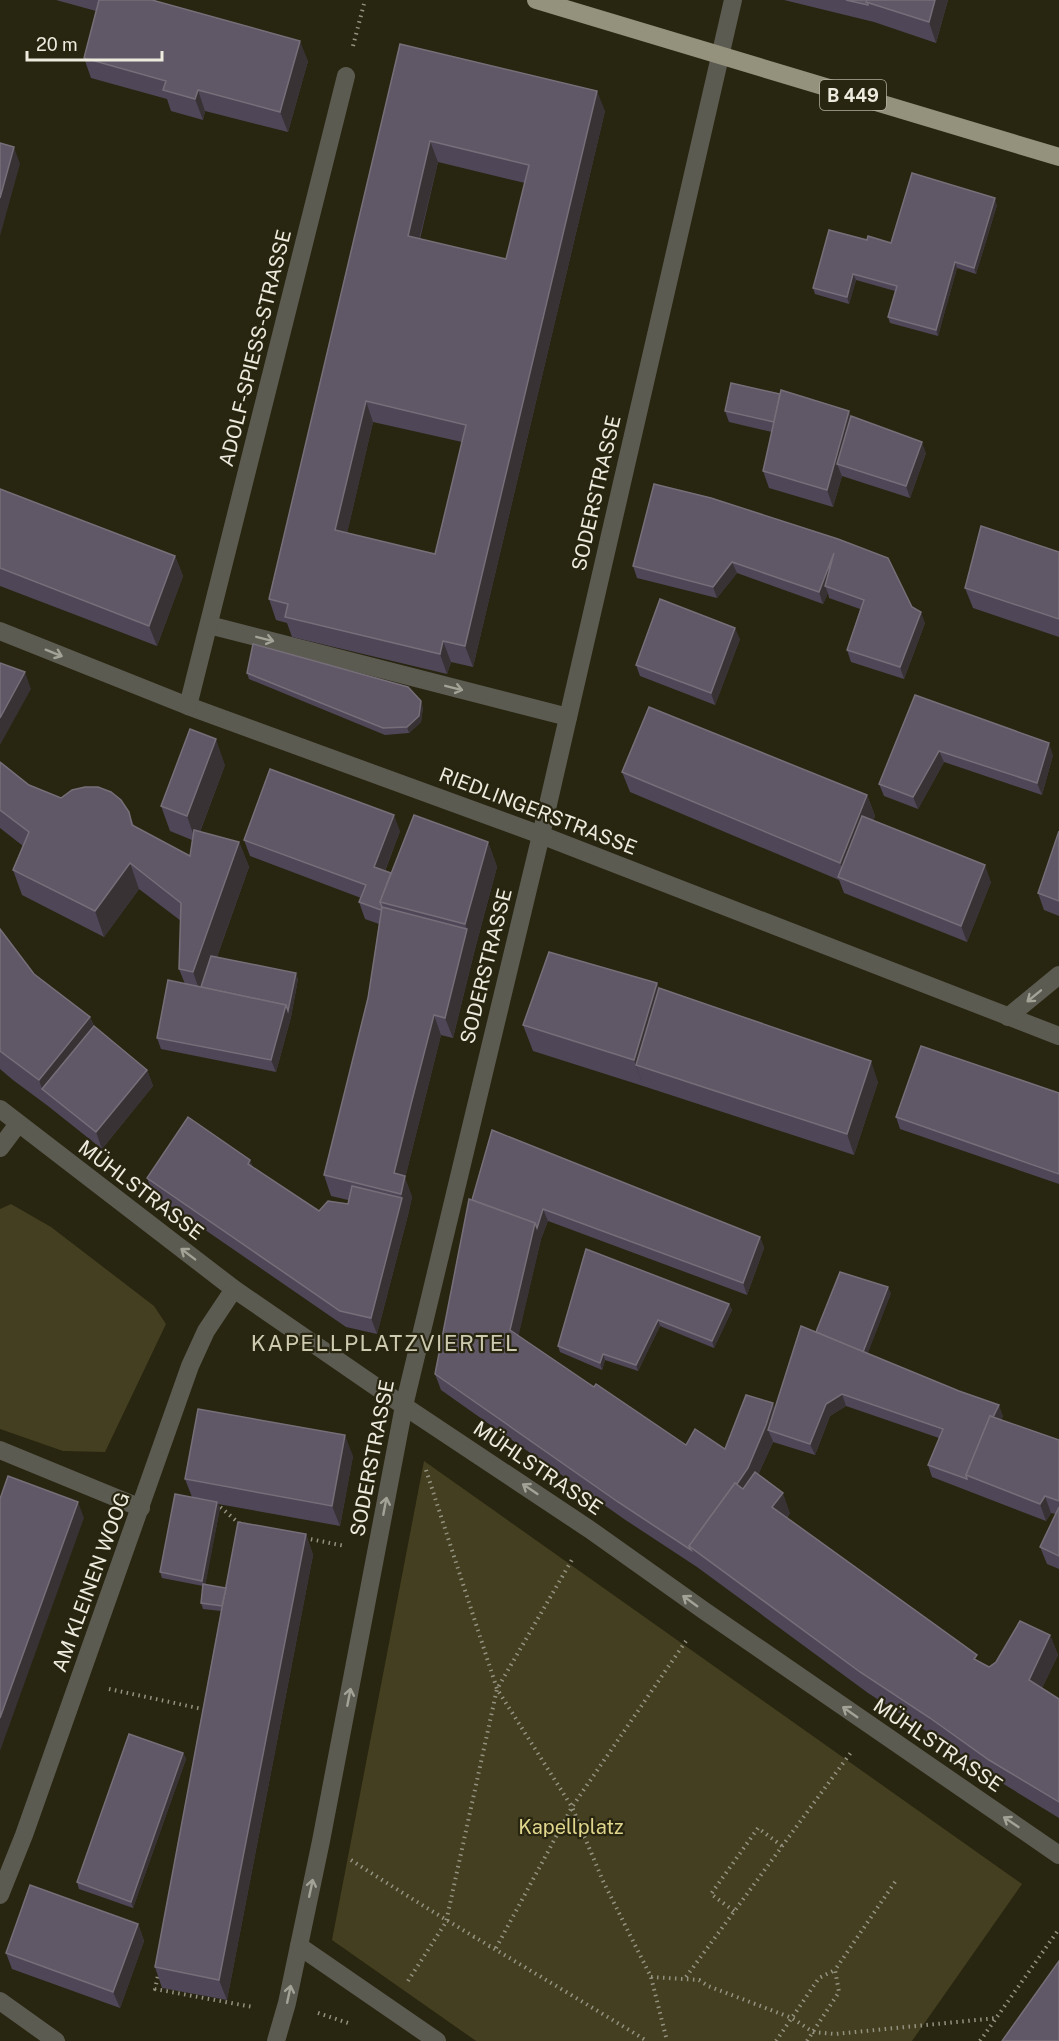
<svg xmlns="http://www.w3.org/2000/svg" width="1059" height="2041" font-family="'Public Sans',sans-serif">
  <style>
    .green { fill: #433f20 }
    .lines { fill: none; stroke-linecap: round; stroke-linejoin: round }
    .path { stroke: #949281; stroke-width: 4; stroke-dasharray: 1.5 4.5; stroke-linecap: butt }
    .minor { stroke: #5c5b51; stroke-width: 18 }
    .major { stroke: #94917d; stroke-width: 18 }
    .wall { fill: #4f4658; fill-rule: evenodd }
    .shaded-wall { fill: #383235 }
    .building { fill: #605866; stroke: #766f79; stroke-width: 1.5; fill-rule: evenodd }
    .oneway { stroke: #a4a398 }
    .labels { text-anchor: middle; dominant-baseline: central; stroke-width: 4.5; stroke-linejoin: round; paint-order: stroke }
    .shield { fill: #282510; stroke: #b2b0a0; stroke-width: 1.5 }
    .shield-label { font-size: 18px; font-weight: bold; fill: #edebde }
    .street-label { font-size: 20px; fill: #edebde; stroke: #282510 }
    .park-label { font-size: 20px; fill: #dfd58c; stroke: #282510 }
    .quarter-label { font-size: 22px; letter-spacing: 1.5px; fill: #cdcab0; stroke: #282510 }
  </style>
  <rect width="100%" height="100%" fill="#282510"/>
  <g class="green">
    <polygon points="11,1204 51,1227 154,1306 166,1324 105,1452 63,1451 0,1429 0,1209"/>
    <polygon points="424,1461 1022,1884 912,2041 476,2041 332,1940"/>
  </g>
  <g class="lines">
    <g class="path">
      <polyline points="353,46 365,0"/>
      <polyline points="426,1470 497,1689 572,1807 603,1881 651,1977 667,2041"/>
      <polyline points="215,1505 219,1506 240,1524"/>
      <polyline points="305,1538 345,1546"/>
      <polyline points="109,1689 207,1710"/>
      <path d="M351,1860C448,1923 548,1980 647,2041"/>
      <polyline points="734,1911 711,1894 758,1828 782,1846"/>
      <polyline points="496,1948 572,1807 688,1638"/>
      <polyline points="159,1971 155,1989 253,2007"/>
      <polyline points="651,1977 699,1980 708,1986 792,2018 813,2032 835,2034 997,2018"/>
      <polyline points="686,1977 852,1751"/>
      <polyline points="408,1981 446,1922 497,1689 573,1558"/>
      <polyline points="318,2013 351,2024"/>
      <polyline points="776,2041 819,1978 835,1970"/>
      <polyline points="807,2041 839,1992 835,1970 897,1879"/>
      <polyline points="980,2041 1059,1929"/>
    </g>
    <g class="minor">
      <polyline points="209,625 568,717"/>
      <polyline points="0,631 188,706 541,835 1059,1036"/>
      <polyline points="188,706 346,76"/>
      <polyline points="1008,1017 1059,975"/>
      <polyline points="0,1109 234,1289 404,1406 589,1529 706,1612 1059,1855"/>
      <polyline points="0,1148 18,1124"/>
      <polyline points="0,1450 141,1508"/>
      <polyline points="0,1895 24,1835 190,1366 206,1331 234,1289"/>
      <polyline points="299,1946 437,2041"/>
      <polyline points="0,2001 56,2041"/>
      <polyline points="276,2041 287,2003 321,1841 404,1406 541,835 733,0"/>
    </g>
    <polyline class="major" points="536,0 1059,157"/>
  </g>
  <g class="wall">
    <polygon points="56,0 156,0 155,1 308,61 288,132 205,111 203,120 171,111 167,99 91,78 84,58 96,11"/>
    <polygon points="784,0 948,0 936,43 874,22"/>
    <path d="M400,44L605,111L473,667L451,662L447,674L292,637L287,623L276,620L269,599ZM438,162L525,183L506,259L420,239ZM373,422L462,442L435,554L347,533Z"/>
    <polygon points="997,205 976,274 957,268 938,336 890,323 888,317 895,291 856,280 849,304 815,294 813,288 867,240 891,243"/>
    <polygon points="725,411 851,416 926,453 910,498 842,476 833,507 769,488 763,471 772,432 729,422"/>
    <polygon points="654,484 912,607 925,623 904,679 851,662 847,650 860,609 829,598 828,593 823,604 737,573 717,598 637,578 633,566"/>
    <polygon points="0,489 175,556 183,576 157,646 0,586"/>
    <polygon points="1059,552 1059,637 973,608 965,588"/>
    <polygon points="740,639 715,705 640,676 636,665"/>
    <polygon points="247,673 423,707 421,722 409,733 385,735 249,679"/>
    <polygon points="915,695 1053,755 1042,795 944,762 918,809 884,796 879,784"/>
    <polygon points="0,762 29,785 61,798 129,812 134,826 190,856 192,840 170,831 161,806 225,765 200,832 239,842 249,867 217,957 298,979 291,1017 276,1072 161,1049 157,1038 185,984 179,969 181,921 139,889 104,937 22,895 13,870 23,846 0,828"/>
    <polygon points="622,772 867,795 875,816 873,821 991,882 967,942 844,893 839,880 630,792"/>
    <polygon points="400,831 385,871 391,873 488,842 497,867 475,949 453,1038 441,1035 405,1178 412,1197 408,1215 377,1334 346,1327 153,1194 147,1178 250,1160 253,1168 319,1211 348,1204 348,1200 331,1196 324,1175 368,998 379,924 365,919 359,902 361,898 250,856 244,840"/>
    <polygon points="1059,831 1059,916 1044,910 1038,893"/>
    <polygon points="0,929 34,974 90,1017 94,1026 147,1070 153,1086 102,1149 48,1106 13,1080 0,1069"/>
    <polygon points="657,983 659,988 878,1082 854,1155 643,1086 533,1051 523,1025"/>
    <polygon points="1059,1093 1059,1184 900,1129 896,1117"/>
    <polygon points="472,1200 760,1237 764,1248 747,1295 548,1221 541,1239 518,1336 594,1387 686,1445 725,1449 775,1409 816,1332 891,1293 867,1354 1003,1416 1001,1420 1059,1440 1059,1569 1047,1564 1040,1547 1056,1514 1051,1513 1046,1521 932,1477 928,1465 939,1438 846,1406 830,1416 815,1455 773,1442 758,1475 790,1513 787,1518 979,1662 989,1667 1050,1635 1058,1655 1042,1688 1059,1699 1059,1818 997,1780 937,1738 868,1693 697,1567 624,1519 441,1390 435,1374"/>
    <polygon points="586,1249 729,1304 732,1310 714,1348 660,1326 638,1371 605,1360 602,1370 560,1352 558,1346"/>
    <polygon points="353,1456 340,1526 218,1504 220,1508 205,1585 226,1588 306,1534 313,1555 227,2000 162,1988 155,1967 221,1611 203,1609 201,1603 203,1586 162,1578 160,1572 192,1497 185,1479"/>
    <polygon points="183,1753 186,1759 133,1908 79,1889 77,1882"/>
    <polygon points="138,1924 144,1941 120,2008 12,1969 6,1953"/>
  </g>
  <g class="shaded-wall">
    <polygon points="935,0 948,0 936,43 929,22"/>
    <polygon points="300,41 308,61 288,132 280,112"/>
    <polygon points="198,90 205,111 203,120 195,99"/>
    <polygon points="597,91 605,111 473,667 465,646"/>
    <polygon points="430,141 438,162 415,256 408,236"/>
    <polygon points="14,147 20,164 0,236 0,198"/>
    <polygon points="995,198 997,205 976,274 974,268"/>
    <polygon points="955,262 957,268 938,336 936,330"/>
    <polygon points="853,274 856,280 849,304 847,297"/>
    <polygon points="366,401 373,422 343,551 335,530"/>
    <polygon points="849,411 855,427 837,464 842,476 833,507 827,490"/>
    <polygon points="922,442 926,453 910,498 906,486"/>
    <polygon points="834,553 825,586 828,593 823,604 819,592"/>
    <polygon points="175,556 183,576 157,646 149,626"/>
    <polygon points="732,562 737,573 717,598 713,587"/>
    <polygon points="921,612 925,623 904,679 900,667"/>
    <polygon points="735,628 740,639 715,705 711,693"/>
    <polygon points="443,641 451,662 447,674 440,654"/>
    <polygon points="25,672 31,689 0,745 0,718"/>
    <polygon points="421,701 423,707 421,722 409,733 407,727"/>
    <polygon points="216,739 225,765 196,842 187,816"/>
    <polygon points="1049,743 1053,755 1042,795 1037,783"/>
    <polygon points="939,751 944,762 918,809 913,797"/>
    <polygon points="867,795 875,816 848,881 846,880 840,863"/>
    <polygon points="394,815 400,831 380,883 374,867"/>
    <polygon points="239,842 249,867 204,993 200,992 193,972"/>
    <polygon points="488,842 497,867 475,949 453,1038 445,1018 467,929 465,924"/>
    <polygon points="130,863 139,889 104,937 95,911"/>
    <polygon points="985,865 991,882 967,942 961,926"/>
    <polygon points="296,973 298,979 291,1017 276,1072 271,1060 286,1005"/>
    <polygon points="657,983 666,1009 636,1065 643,1086 634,1060"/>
    <polygon points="434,1015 441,1035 405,1178 412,1197 408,1215 377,1334 371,1318 402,1198 394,1173"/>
    <polygon points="90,1017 100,1043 42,1089 39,1080"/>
    <polygon points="871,1061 878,1082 854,1155 847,1134"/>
    <polygon points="147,1070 153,1086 102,1149 96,1132"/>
    <polygon points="250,1160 257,1177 248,1164"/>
    <polygon points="543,1209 548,1221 541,1239 516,1347 510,1330 535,1223"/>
    <polygon points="760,1237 764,1248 747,1295 743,1283"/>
    <polygon points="888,1287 891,1293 865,1361 862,1355"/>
    <polygon points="729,1304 732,1310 714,1348 712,1341"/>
    <polygon points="658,1320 660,1326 638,1371 636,1365"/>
    <polygon points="603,1354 605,1360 602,1370 600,1363"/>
    <polygon points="842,1394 846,1406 830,1416 815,1455 810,1444 826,1404"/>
    <polygon points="773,1403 779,1420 768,1430 773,1441 754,1485 704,1557"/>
    <polygon points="999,1405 1003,1416 977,1479 969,1476"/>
    <polygon points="345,1435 353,1456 340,1526 332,1506"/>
    <polygon points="783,1493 790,1513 779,1528 772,1507"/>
    <polygon points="1045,1496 1051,1513 1046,1521 1040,1504"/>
    <polygon points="78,1502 84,1518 0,1751 0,1718"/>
    <polygon points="217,1502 220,1508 205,1587 202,1581"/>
    <polygon points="306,1534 313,1555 227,2000 219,1980"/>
    <polygon points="1050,1635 1058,1655 1036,1701 1029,1680"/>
    <polygon points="183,1753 186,1759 133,1908 131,1902"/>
    <polygon points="138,1924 144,1941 120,2008 113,1992"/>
  </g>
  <g class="building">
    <polygon points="99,0 152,0 300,41 280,112 198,90 195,99 163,90 166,81 84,58"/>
    <polygon points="846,0 867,0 868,5"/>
    <polygon points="867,0 935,0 929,22 866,2"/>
    <path d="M400,44L597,91L465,646L443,641L440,654L285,617L288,604L269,599ZM430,141L529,165L506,259L408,236ZM366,401L466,425L435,554L335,530Z"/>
    <polygon points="0,143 14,147 0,198"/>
    <polygon points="912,173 995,198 974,268 955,262 936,330 888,317 897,286 853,274 847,297 813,288 829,230 867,240 868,236 891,243"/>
    <polygon points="731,383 780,394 774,422 725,411"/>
    <polygon points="781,390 849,411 827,490 763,471"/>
    <polygon points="851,416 922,442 906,486 837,464"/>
    <polygon points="654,484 711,498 838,539 888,558 912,607 921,612 900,667 847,650 864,600 825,586 834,553 819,592 732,562 713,587 633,566"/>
    <polygon points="0,489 175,556 149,626 0,568"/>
    <polygon points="981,526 1059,552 1059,619 965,588"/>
    <polygon points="660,599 735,628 711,693 636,665"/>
    <polygon points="253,644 408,687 421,701 419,716 407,727 383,728 247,673"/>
    <polygon points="0,663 25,672 0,718"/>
    <polygon points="915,695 1049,743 1037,783 939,751 913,797 879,784"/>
    <polygon points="649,707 867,795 840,863 622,772"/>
    <polygon points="190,729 216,739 187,816 161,806"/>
    <polygon points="0,762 29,785 61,798 72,790 85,787 98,787 111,792 121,800 129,812 132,825 190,856 194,830 239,842 193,972 179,969 181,903 130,863 95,911 13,870 29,832 0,810"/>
    <polygon points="270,769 394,815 374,867 391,873 380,902 382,907 381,910 359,902 366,885 244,840"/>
    <polygon points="414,815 488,842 465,924 380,902"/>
    <polygon points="862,816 985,865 961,926 838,877"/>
    <polygon points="1059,831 1059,901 1038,893"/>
    <polygon points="382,907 467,929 445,1018 434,1015 411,1104 394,1173 405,1176 401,1194 324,1175 368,998"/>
    <polygon points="0,929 34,974 90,1017 39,1080 0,1051"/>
    <polygon points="549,952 657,983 634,1060 523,1025"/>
    <polygon points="211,956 296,973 288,1011 286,1005 201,987"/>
    <polygon points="168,980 286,1005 271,1060 157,1038"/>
    <polygon points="659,988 871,1061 847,1134 636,1065"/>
    <polygon points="94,1026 147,1070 96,1132 42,1089"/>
    <polygon points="921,1046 1059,1093 1059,1174 896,1117"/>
    <polygon points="188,1117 250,1160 248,1164 319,1211 328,1201 348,1204 352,1186 402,1198 371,1318 340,1311 147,1178"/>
    <polygon points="492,1130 760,1237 743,1283 543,1209 537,1228 535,1223 472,1200"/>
    <polygon points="469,1199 535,1223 510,1330 585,1381 594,1387 596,1384 686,1445 695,1429 725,1449 746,1395 773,1403 766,1425 748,1468 737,1484 735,1483 689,1546 691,1550 618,1502 435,1374"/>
    <polygon points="586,1249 729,1304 712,1341 658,1320 636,1365 603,1354 600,1363 558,1346"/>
    <polygon points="840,1272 888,1287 863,1352 816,1332"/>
    <polygon points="801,1326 959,1391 999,1405 993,1417 990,1416 966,1475 967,1479 928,1465 943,1429 842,1394 826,1404 810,1444 768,1430"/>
    <polygon points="198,1409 345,1435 332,1506 185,1479"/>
    <polygon points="990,1416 1059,1440 1059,1501 1045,1496 1040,1504 966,1475"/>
    <polygon points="755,1472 783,1493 772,1507 977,1655 974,1659 989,1667 996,1662 1020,1621 1050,1635 1029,1680 1059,1699 1059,1802 989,1760 930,1718 860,1672 689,1546 735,1483 743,1489"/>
    <polygon points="8,1476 78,1502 0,1718 0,1499"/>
    <polygon points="175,1494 217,1502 202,1581 160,1572"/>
    <polygon points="1059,1507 1059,1556 1040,1547"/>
    <polygon points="238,1522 306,1534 219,1980 155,1967"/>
    <polygon points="203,1584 226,1588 222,1606 201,1603"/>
    <polygon points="129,1734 183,1753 131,1902 77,1882"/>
    <polygon points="30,1885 138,1924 113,1992 6,1953"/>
    <polygon points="1059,1961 1059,2041 1002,2041"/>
  </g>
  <defs><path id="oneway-shaft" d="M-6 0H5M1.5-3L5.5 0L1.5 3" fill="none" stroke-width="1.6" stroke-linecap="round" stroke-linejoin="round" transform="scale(1.5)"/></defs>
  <g class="oneway">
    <use href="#oneway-shaft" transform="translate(265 639) rotate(14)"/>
    <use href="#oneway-shaft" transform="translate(54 653) rotate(22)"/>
    <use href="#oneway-shaft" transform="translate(454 688) rotate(14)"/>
    <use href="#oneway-shaft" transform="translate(1034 996) rotate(141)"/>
    <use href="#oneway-shaft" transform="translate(188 1254) rotate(-143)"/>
    <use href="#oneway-shaft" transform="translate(530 1489) rotate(-146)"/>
    <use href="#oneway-shaft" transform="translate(385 1506) rotate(-79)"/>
    <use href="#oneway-shaft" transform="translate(690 1601) rotate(-144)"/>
    <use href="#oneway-shaft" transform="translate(349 1697) rotate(-79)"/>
    <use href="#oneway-shaft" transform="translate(850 1712) rotate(-145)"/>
    <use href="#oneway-shaft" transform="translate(1011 1822) rotate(-146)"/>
    <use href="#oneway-shaft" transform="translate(311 1888) rotate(-78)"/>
    <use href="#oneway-shaft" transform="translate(289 1994) rotate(-78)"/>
  </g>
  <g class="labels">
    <rect class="shield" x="820" y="80" width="66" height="30" rx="4.5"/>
    <g class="shield-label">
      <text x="853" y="95">B 449</text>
    </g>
    <g class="street-label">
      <text transform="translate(255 348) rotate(-76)">ADOLF-SPIESS-STRASSE</text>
      <text transform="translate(596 493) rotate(-77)">SODERSTRASSE</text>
      <text transform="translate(538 811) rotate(21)">RIEDLINGERSTRASSE</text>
      <text transform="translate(486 966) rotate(-76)">SODERSTRASSE</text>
      <text transform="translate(141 1190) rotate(37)">MÜHLSTRASSE</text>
      <text transform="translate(372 1458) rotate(-79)">SODERSTRASSE</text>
      <text transform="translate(538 1468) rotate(34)">MÜHLSTRASSE</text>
      <text transform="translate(91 1582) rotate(-70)">AM KLEINEN WOOG</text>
      <text transform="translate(938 1745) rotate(34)">MÜHLSTRASSE</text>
    </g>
    <g class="park-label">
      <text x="571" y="1827">Kapellplatz</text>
    </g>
    <g class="quarter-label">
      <text x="385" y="1343">KAPELLPLATZVIERTEL</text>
    </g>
  </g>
  <path d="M27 51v9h135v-9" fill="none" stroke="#edebde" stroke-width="3"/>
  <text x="36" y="51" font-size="18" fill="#edebde" stroke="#282510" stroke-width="4.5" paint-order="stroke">20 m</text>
</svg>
